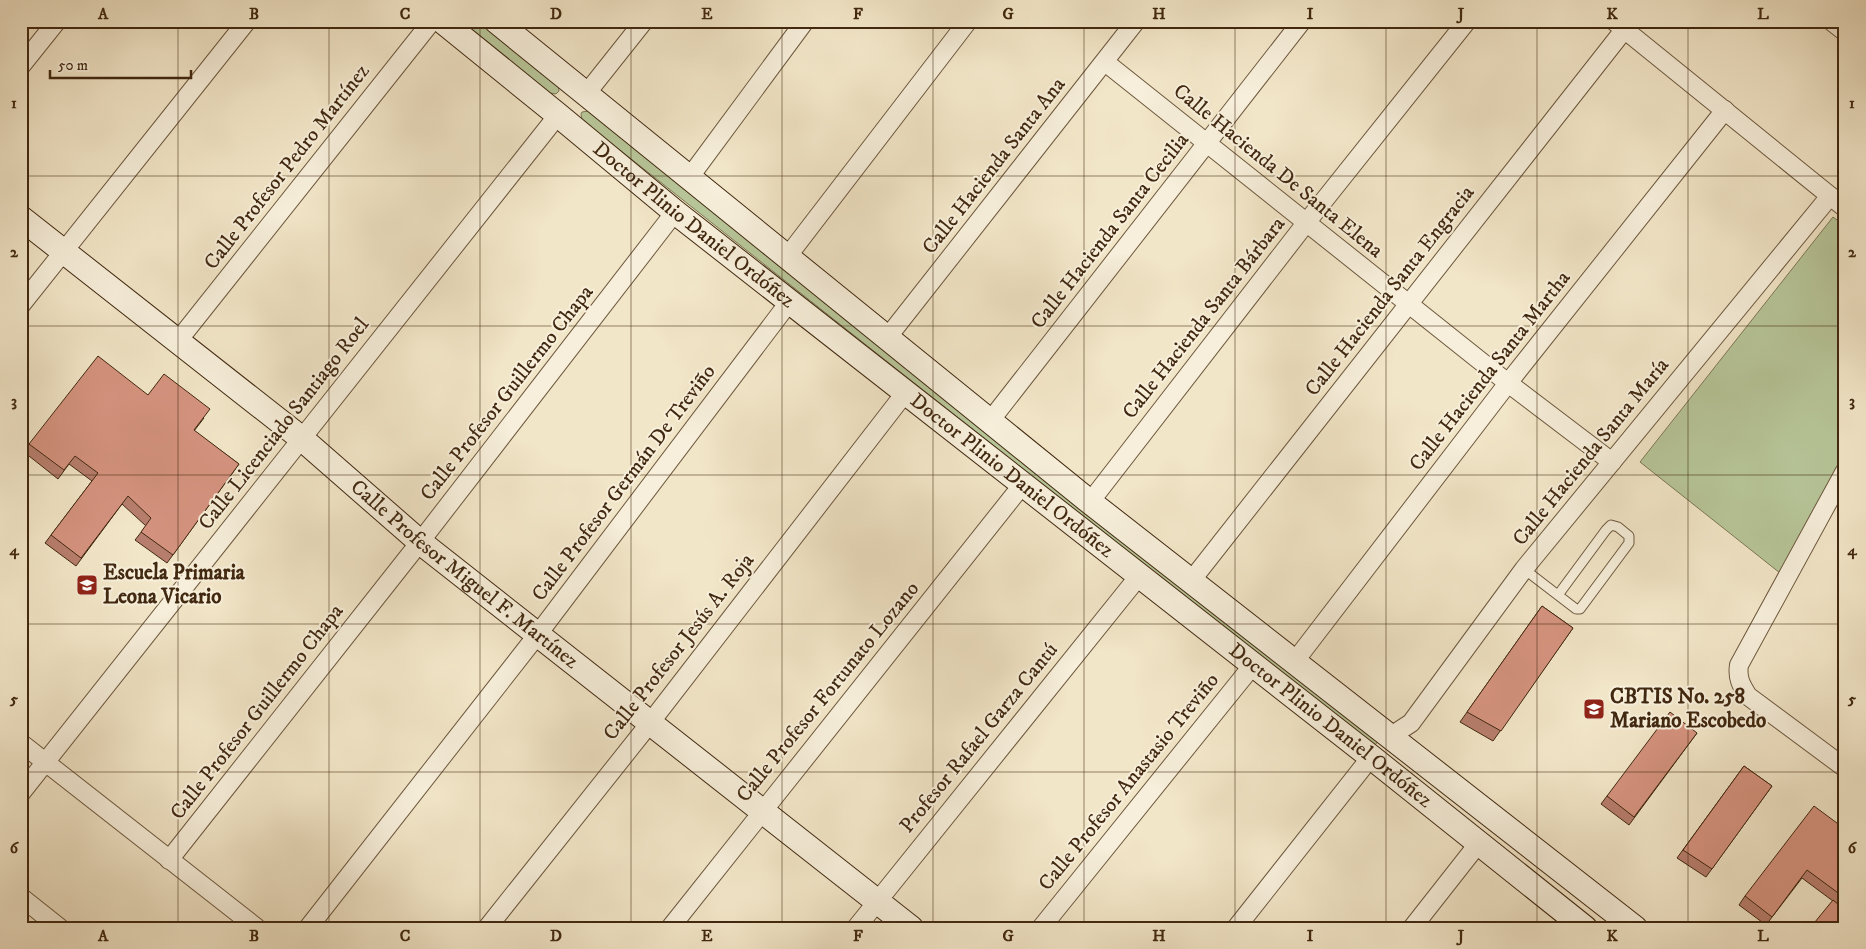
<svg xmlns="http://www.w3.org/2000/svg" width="1866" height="949" font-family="'IM FELL DW Pica',serif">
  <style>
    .green { fill: #b7c699; stroke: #7c7754 }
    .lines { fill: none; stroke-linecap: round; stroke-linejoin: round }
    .lane-casing { stroke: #6d583e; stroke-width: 11 }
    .street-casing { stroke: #6d583e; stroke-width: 20 }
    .secondary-casing { stroke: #412810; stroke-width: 26 }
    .lane { stroke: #f7efdb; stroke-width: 9 }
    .street { stroke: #f7efdb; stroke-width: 18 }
    .secondary { stroke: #f7efdb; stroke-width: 24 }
    .wall { fill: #b77e6d; stroke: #412810 }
    .building { fill: #d5937f; stroke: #412810 }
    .grid { fill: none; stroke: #412810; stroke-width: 1; stroke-opacity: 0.55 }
    .labels { text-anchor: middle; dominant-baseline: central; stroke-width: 4; stroke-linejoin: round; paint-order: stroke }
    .street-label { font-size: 21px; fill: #412810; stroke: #f7efdb }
    .poi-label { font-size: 21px; font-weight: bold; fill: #412810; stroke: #f7efdb; text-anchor: start }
    .neatline { fill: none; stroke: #412810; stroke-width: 2 }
    .grid-label { font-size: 16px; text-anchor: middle; font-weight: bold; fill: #412810 }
  </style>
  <rect width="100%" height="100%" fill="#f2e6c8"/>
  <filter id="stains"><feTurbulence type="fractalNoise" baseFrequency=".004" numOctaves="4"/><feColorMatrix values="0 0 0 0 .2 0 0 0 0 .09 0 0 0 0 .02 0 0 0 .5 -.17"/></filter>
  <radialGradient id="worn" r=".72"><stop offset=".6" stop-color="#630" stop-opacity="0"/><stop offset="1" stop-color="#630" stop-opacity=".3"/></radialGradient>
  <g class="green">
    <polygon points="460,21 478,21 558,85 559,91 556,94 550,93"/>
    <polygon points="588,111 1379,740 1375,745 1370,744 582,120 581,114 582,112"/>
    <polygon points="1833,217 1845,226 1845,453 1780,573 1640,462"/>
  </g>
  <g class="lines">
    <g class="lane-casing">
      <polyline id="lane" points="1524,569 1576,609 1580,609 1629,543 1629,536 1618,527 1611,525 1606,530 1558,595"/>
    </g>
    <g class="street-casing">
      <g id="street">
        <polyline points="1614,21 1845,208"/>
        <polyline points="1831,21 1845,32"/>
        <polyline points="1105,62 1508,383 1612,462"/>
        <polyline points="21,66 57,21"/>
        <polyline points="586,94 644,21"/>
        <polyline points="689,178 805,21"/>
        <polyline points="787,257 968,21"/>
        <polyline points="21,305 247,21"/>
        <polyline points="887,338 1136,21"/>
        <polyline points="177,342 432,21"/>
        <polyline points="990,421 1302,21"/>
        <path d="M1845,471L1739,665C1737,678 1741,685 1748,696L1845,768"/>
        <polyline points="1090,502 1306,223 1467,21"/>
        <polyline points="1191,581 1624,30"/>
        <polyline points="1295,661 1508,383 1725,110"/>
        <polyline points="1391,736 1411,723 1524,569 1830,196"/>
        <polyline points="21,743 257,928"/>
        <polyline points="21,793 558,115"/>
        <polyline points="169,860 420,542 675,212"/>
        <polyline points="21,897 60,928"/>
        <polyline points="308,928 538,634 790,301"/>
        <polyline points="487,928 650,723 905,393"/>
        <polyline points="670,928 1023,484"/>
        <polyline points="856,928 1139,576"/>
        <polyline points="1041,928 1253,665"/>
        <polyline points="1236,928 1371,757"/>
        <polyline points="1412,928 1478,844"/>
      </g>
    </g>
    <g class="secondary-casing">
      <g id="secondary">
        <path id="s1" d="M442,21L558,115L675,212L1371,757L1585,928"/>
        <polyline points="496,21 1090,502 1635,928"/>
        <path id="s2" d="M21,218L301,438L420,542L911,928"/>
      </g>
    </g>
    <use href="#lane" class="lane"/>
    <use href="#street" class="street"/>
    <use href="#secondary" class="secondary"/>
  </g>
  <g class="wall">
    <polygon points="148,395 204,418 194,431 239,464 167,563 135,540 146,526 122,504 76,566 45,543 92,481 69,464 58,479 24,452 29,444"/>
    <polygon points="1542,606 1573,628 1493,741 1460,722"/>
    <polygon points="1697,733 1629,825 1601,804 1607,796"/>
    <polygon points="1744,766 1772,786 1706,877 1677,858"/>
    <polygon points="1845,829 1845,901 1841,907 1802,878 1766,925 1739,905 1745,896"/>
  </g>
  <g class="building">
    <polygon points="98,356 148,395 164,374 210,409 194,430 239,464 173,555 141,532 151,518 128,496 81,558 51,535 98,473 75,456 64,470 29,444"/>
    <polygon points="1542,606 1573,628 1501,731 1467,712"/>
    <polygon points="1670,712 1697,733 1634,817 1607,796"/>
    <polygon points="1744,766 1772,786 1712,869 1683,850"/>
    <polygon points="1814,806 1845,829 1845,898 1807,870 1772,917 1745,896"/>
    <polygon points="1833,900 1845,910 1845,928 1810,928"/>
  </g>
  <path class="grid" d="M178,21V928M329,21V928M480,21V928M631,21V928M782,21V928M933,21V928M1084,21V928M1235,21V928M1386,21V928M1537,21V928M1688,21V928M21,176H1845M21,326H1845M21,475H1845M21,624H1845M21,772H1845"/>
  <defs>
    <g id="school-square" transform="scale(1.125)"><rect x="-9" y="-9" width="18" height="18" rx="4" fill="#8f2418" stroke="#f7efdb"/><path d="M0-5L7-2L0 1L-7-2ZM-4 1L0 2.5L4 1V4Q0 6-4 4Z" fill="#fff"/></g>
    <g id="university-square" transform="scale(1.125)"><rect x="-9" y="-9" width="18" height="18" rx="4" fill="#8f2418" stroke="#f7efdb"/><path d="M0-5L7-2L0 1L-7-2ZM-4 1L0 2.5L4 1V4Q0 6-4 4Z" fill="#fff"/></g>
  </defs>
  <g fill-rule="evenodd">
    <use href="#school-square" x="87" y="585"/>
    <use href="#university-square" x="1594" y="709"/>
  </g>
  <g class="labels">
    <g class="street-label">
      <text transform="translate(994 166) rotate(-52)">Calle Hacienda Santa Ana</text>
      <text transform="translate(287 167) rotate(-52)">Calle Profesor Pedro Martínez</text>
      <text transform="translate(1278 171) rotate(39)">Calle Hacienda De Santa Elena</text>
      <text stroke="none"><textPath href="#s1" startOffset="324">Doctor Plinio Daniel Ordóñez</textPath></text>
      <text transform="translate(1110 231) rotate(-52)">Calle Hacienda Santa Cecilia</text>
      <text transform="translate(1390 291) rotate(-52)">Calle Hacienda Santa Engracia</text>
      <text transform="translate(1204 318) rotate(-52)">Calle Hacienda Santa Bárbara</text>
      <text transform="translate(1490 371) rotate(-52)">Calle Hacienda Santa Martha</text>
      <text transform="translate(507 393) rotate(-52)">Calle Profesor Guillermo Chapa</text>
      <text transform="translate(284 424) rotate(-52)">Calle Licenciado Santiago Roel</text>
      <text transform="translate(1591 452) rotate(-51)">Calle Hacienda Santa María</text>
      <text stroke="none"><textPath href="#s1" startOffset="729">Doctor Plinio Daniel Ordóñez</textPath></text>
      <text transform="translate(624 483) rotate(-53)">Calle Profesor Germán De Treviño</text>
      <text stroke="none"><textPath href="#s2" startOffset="569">Calle Profesor Miguel F. Martínez</textPath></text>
      <text transform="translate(679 647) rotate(-52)">Calle Profesor Jesús A. Roja</text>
      <text transform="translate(828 692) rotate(-51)">Calle Profesor Fortunato Lozano</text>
      <text transform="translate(257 712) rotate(-52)">Calle Profesor Guillermo Chapa</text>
      <text stroke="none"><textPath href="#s1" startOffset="1134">Doctor Plinio Daniel Ordóñez</textPath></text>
      <text transform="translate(979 738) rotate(-51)">Profesor Rafael Garza Cantú</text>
      <text transform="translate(1129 782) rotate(-51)">Calle Profesor Anastasio Treviño</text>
    </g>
    <g class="poi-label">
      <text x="103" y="573">Escuela Primaria<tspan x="103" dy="24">Leona Vicario</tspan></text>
      <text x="1610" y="697">CBTIS No. 258<tspan x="1610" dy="24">Mariano Escobedo</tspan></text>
    </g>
  </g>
  <rect width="1866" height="949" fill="none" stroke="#f2e6c8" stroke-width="55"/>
  <path d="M50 70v8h141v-8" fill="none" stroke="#412810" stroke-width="2.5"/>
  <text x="58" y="70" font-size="15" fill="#412810" stroke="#f7efdb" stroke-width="4" paint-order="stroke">50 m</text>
  <rect x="28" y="28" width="1810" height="894" class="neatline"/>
  <g class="grid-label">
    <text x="103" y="19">A</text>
    <text x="254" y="19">B</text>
    <text x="405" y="19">C</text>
    <text x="556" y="19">D</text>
    <text x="707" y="19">E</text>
    <text x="858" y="19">F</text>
    <text x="1008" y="19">G</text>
    <text x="1159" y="19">H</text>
    <text x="1310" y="19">I</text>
    <text x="1461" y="19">J</text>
    <text x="1612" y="19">K</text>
    <text x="1763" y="19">L</text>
    <text x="14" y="108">1</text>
    <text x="1852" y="108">1</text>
    <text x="14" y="257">2</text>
    <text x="1852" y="257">2</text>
    <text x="14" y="406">3</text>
    <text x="1852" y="406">3</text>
    <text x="14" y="555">4</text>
    <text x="1852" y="555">4</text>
    <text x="14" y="704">5</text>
    <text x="1852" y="704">5</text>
    <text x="14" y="853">6</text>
    <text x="1852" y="853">6</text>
    <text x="103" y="941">A</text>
    <text x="254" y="941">B</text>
    <text x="405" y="941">C</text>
    <text x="556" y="941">D</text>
    <text x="707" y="941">E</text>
    <text x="858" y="941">F</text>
    <text x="1008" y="941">G</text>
    <text x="1159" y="941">H</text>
    <text x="1310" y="941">I</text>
    <text x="1461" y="941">J</text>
    <text x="1612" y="941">K</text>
    <text x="1763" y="941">L</text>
  </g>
  <rect width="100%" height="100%" filter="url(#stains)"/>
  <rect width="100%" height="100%" fill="url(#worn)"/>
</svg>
